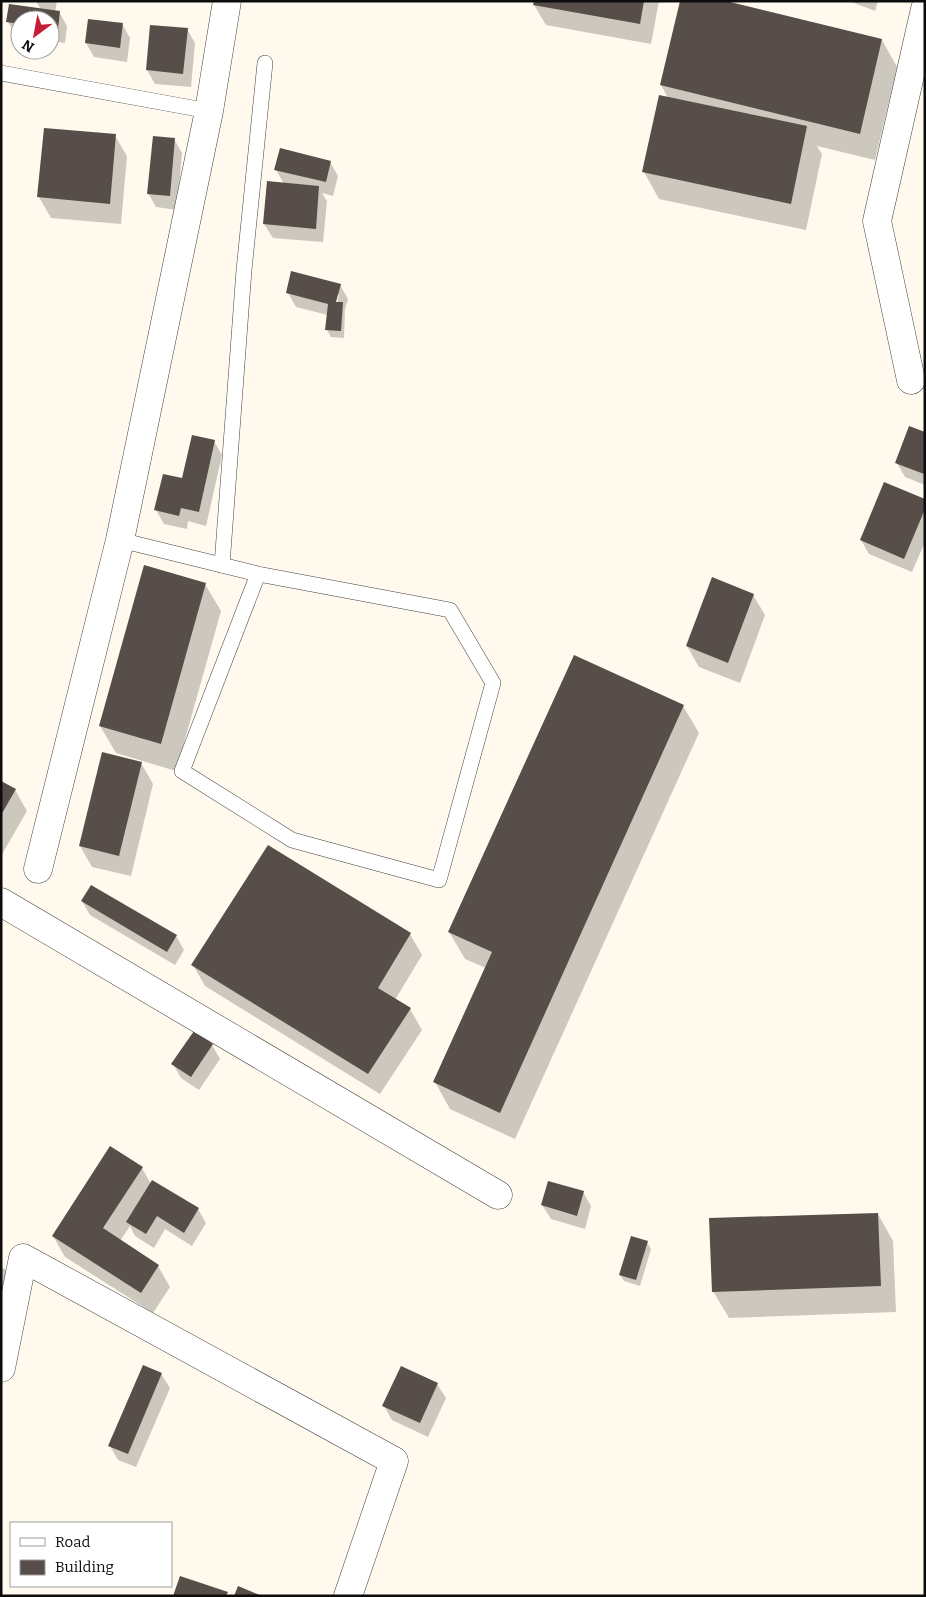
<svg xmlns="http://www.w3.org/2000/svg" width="926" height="1597" font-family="Bitter,serif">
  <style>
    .shadow { fill: #0003; fill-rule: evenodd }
    .building { fill: #574d49 }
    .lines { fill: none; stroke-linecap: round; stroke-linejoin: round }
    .lane-casing { stroke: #404040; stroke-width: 16 }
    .street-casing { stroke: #404040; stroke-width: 29 }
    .lane { stroke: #fff; stroke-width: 15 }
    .street { stroke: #fff; stroke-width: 28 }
  </style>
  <rect width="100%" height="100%" fill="#fffaed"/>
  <g class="shadow">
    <polygon points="36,1 57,1 55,12 59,12 67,26 65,43 50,41 50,20 20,20 20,37 16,36 8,22 41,10"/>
    <polygon points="535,1 659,1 651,44 546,25 534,5"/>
    <polygon points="681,1 882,40 897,67 875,160 817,146 822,154 806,230 659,199 644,172 668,98 661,85"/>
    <polygon points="849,1 878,1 875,11"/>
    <polygon points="89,20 122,24 130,38 127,62 94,57 86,43"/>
    <polygon points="187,29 195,43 191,87 155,84 147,70"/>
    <polygon points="115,136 127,156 121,224 51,218 39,197"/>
    <polygon points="174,139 182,153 177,210 156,207 148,193"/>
    <polygon points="330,162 338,176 333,196 322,193 327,201 323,242 273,238 264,224 284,184 276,170"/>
    <path d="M340,285L348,299L345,309L344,338L331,337L327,330L328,315L296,307L288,293ZM337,295H339L336,308L333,307Z"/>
    <polygon points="925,433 925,485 905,477 897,463"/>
    <polygon points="214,441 222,455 206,526 188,521 187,529 164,524 156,510"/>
    <polygon points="925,501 925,542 912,572 869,554 861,540"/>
    <polygon points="205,584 221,611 176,771 116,753 100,726"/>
    <polygon points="753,595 765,615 740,683 699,667 687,646"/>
    <polygon points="574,657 683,706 699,733 515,1139 450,1109 435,1082 486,968 465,959 449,932"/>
    <polygon points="141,763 153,784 131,876 92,867 80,846"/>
    <polygon points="1,783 15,790 27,811 1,856"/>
    <polygon points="82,901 176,936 184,950 175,965 90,915"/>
    <polygon points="410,934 422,955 395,1000 410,1009 422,1030 380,1094 205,986 193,965"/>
    <polygon points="212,1045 220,1059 199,1090 181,1078 173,1064"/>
    <polygon points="142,1168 151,1184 198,1209 206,1223 192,1246 165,1229 154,1248 135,1236 130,1226 120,1241 158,1266 170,1287 153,1313 65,1257 53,1236"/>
    <polygon points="583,1192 591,1206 585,1229 551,1219 542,1205"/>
    <polygon points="878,1214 893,1241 896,1312 729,1318 713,1291"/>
    <polygon points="647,1242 651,1249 640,1286 624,1281 620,1275"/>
    <polygon points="1,1268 5,1269 17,1290 1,1324"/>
    <polygon points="161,1374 170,1388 136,1467 118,1460 110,1446"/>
    <polygon points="437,1384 446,1398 428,1437 392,1420 384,1406"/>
  </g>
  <g class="building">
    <polygon points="534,1 644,1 640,24 533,5"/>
    <polygon points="680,1 726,1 882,39 860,134 660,85"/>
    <polygon points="9,4 60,11 58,29 50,28 50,20 20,20 20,24 6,22"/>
    <polygon points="88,19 123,23 120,48 85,43"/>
    <polygon points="150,25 188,28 183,74 146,70"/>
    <polygon points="659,95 807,126 791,204 642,172"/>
    <polygon points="44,128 116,134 110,204 37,197"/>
    <polygon points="153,136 175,138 170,196 147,194"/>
    <polygon points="280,148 331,161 326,182 274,170"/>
    <polygon points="267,181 319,186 316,229 263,224"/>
    <polygon points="291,271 341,284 336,302 343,302 341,331 325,330 328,304 286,293"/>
    <polygon points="909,426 925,432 924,474 895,463"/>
    <polygon points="192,435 215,440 199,512 181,508 179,516 154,510 163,474 182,478"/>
    <polygon points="884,482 925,499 925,509 904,559 860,540"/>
    <polygon points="144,565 206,583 161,744 99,726"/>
    <polygon points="712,577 754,594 728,663 686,646"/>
    <polygon points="574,655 684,705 500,1113 433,1082 492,952 448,932"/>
    <polygon points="102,752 142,762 119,856 79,846"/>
    <polygon points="1,781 16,789 1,815"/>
    <polygon points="268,845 411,933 378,988 411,1008 368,1074 191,965"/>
    <polygon points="91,885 177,935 167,952 81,901"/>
    <polygon points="194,1031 213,1044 191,1077 171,1064"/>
    <polygon points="110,1146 143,1167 103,1228 159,1265 141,1293 52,1236"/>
    <polygon points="152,1180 199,1208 184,1233 157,1216 146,1234 126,1222"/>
    <polygon points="548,1181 584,1191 577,1216 541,1205"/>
    <polygon points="878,1213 881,1286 712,1292 709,1218"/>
    <polygon points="631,1236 648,1241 636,1280 619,1275"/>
    <polygon points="143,1365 162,1373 128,1454 108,1446"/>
    <polygon points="401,1366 438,1383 420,1423 382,1406"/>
    <polygon points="180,1576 228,1592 226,1596 173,1596"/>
    <polygon points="238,1586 262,1596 234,1596"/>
  </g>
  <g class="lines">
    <g class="lane-casing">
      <g id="lane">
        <polyline points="1,73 209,111"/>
        <polyline points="120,540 258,574 450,610 493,683 439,880 292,840 182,771 258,574"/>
        <polyline points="222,565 244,270 265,63"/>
      </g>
    </g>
    <g class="street-casing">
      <g id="street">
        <polyline points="911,380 877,221 925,9"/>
        <polyline points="38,869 120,540 209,111 227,1"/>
        <polyline points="1,902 498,1195"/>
        <polyline points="1,1368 23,1258 394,1461 348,1596"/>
      </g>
    </g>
    <use href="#lane" class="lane"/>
    <use href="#street" class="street"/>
  </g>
  <rect width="926" height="1597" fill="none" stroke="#0d0d0d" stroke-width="5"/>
  <rect x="10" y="1522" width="162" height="65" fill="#ffffff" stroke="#9e9e9e"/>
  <rect x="20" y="1538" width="25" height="8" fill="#ffffff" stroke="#9e9e9e"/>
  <text x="55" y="1547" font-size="15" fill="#0d0d0d">Road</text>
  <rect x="20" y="1560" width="25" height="15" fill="#574d49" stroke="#9e9e9e"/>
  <text x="55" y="1572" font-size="15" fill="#0d0d0d">Building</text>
  <g transform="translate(35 35) rotate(212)"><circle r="24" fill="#ffffff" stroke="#9e9e9e"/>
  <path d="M0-4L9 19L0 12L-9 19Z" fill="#c61c36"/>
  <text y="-8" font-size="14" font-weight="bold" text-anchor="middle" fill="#0d0d0d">N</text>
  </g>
</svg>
